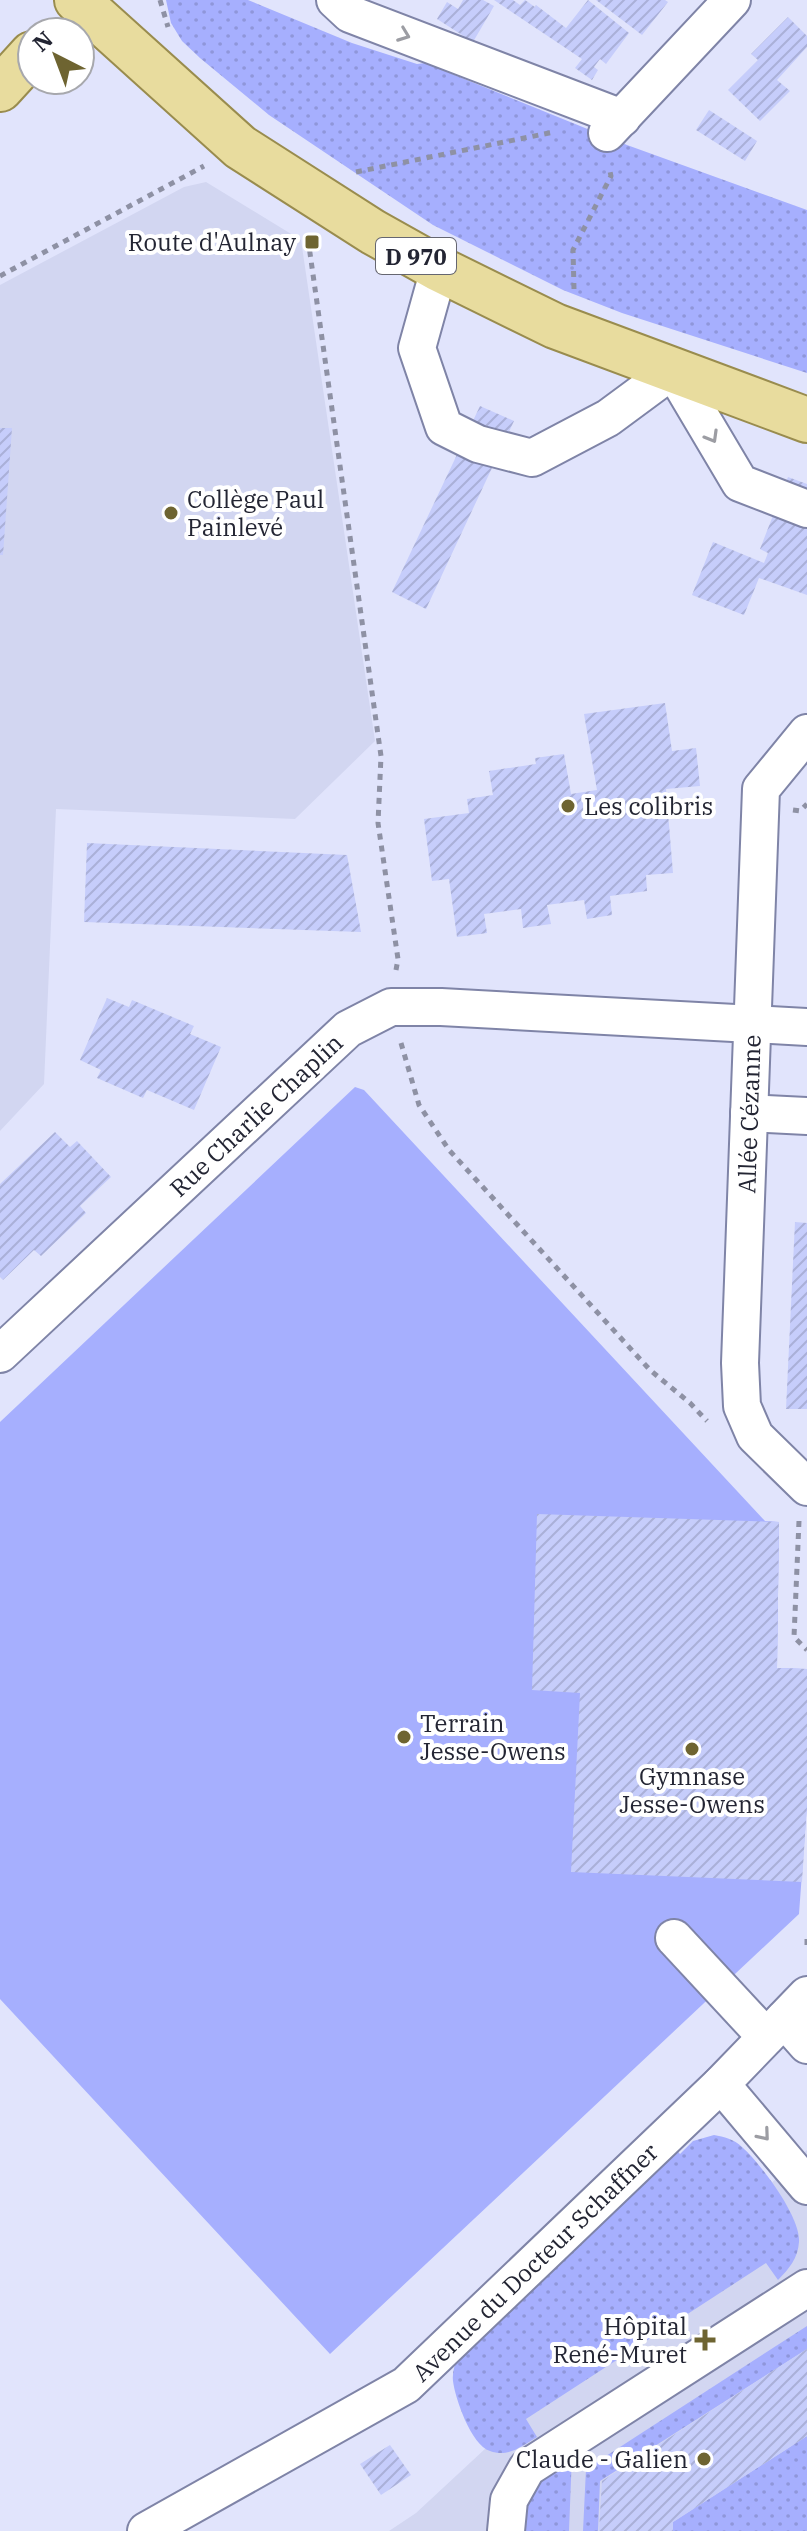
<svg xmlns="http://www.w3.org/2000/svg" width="807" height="2531" font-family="'IBM Plex Serif',serif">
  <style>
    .built { fill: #d2d6f1 }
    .grass { fill: url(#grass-dots) }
    .pitch { fill: #a6affe }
    .building { fill: url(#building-hatch) }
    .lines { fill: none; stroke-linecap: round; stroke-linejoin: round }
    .minor-casing { stroke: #7f84a7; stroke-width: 40 }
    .major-casing { stroke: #998c4e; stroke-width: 48 }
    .path { stroke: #8e91a4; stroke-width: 5; stroke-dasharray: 6 6; stroke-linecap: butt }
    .minor { stroke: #fff; stroke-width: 36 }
    .major { stroke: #e8dc9e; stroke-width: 44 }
    .oneway { stroke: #9c9da3 }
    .poi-dot { fill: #6e6431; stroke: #fff; stroke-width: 3 }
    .labels { text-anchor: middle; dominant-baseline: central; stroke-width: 8; stroke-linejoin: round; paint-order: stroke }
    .shield { fill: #fff; stroke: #656670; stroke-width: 2 }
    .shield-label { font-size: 22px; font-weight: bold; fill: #232533 }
    .poi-label { font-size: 24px; fill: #232533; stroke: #fff; text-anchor: end }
    .street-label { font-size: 24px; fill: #232533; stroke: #fff }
  </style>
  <defs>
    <pattern id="grass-dots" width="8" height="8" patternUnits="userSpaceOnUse" patternTransform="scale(2)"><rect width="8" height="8" fill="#a6affe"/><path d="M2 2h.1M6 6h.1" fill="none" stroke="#8f96da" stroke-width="1.8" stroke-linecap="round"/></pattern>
    <pattern id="building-hatch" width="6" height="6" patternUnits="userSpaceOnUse" patternTransform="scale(2)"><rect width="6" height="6" fill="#c6cdfb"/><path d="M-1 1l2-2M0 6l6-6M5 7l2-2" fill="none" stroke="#aab0d8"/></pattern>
  </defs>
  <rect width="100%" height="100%" fill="#e1e4fc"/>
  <g class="built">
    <polygon points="206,182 301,240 375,741 295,819 56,809 44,1084 0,1131 0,285 184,187"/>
    <polygon points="807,2150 807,2531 389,2531 416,2513"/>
  </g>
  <g class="grass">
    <polygon points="166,0 248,0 352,43 417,64 425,63 627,145 807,210 807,373 622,313 563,290 433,225 269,115 200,58 182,41 171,23"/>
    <path d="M714,2135C724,2137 734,2139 742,2147C761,2164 801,2217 799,2242C798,2258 789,2269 778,2280L766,2263L526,2419L537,2437C522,2446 508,2458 490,2451C471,2445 455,2398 453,2381C452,2372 455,2364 458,2356L674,2147L680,2154L693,2141Z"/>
    <polygon points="807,2326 807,2349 600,2481 598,2531 583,2531 586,2469"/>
    <polygon points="807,2436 807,2531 673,2531 673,2522"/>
    <path d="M572,2454L569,2531H524C527,2487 540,2479 572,2454Z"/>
  </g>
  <polygon class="pitch" points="355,1087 364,1090 765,1521 779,1522 777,1668 807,1669 807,1804 799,1914 330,2354 0,1999 0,1422"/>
  <g class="building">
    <polygon points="463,0 483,0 494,6 473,42 437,19 447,2 458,9"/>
    <polygon points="494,0 513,0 520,5 525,0 535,7 536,5 566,28 588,0 629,33 606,64 600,59 594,67 598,70 592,80 575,68 582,59"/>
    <polygon points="596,0 665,0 668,2 642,35"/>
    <polygon points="788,17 807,36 807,47 777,80 790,91 760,121 728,90 758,60 751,54"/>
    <polygon points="709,110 757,141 745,161 696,130"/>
    <polygon points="480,406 514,421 426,609 392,592"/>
    <polygon points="0,428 12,428 3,555 0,555"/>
    <polygon points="788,477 807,484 807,595 759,578 744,615 692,595 713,542 764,563 768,553 760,549"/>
    <polygon points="665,703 672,751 696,748 700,786 666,789 673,873 646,875 647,891 610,896 612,915 587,919 584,900 547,905 551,924 523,928 521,909 484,914 487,933 457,937 449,879 432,881 424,819 469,813 467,799 493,795 489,771 536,764 535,758 564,754 571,794 597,790 584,714"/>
    <polygon points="87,843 347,855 361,932 84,922"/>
    <polygon points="107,998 129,1007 132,1000 194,1026 190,1034 221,1047 194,1110 147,1090 143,1098 97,1078 101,1070 80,1060"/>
    <polygon points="55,1132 70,1147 77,1141 111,1177 80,1206 86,1213 41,1256 34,1250 3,1280 0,1277 0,1184"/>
    <polygon points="795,1222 807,1223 807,1409 786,1409"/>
    <polygon points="537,1514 779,1522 777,1668 807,1669 807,1804 802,1882 571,1872 580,1693 532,1690"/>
    <polygon points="807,2349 807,2436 673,2522 673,2531 599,2531 602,2481"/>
    <polygon points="390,2445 411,2475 381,2495 360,2464"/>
  </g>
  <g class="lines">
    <g class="minor-casing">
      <g id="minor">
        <polyline points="335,0 350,14 622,118"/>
        <polyline points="607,133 732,0"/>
        <polyline points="439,269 417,348 444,427 478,444 532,458 608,418 673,370 740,483 807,509"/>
        <polyline points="807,733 761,789 740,1363 742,1406 755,1436 807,1487"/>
        <polyline points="749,1113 807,1116"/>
        <polyline points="0,1354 348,1029 391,1007 441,1007 807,1027"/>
        <polyline points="674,1938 766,2037"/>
        <polyline points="784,2019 807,2045"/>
        <polyline points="721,2084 807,2186"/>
        <polyline points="146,2531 406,2385 721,2084 807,1995"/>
        <polyline points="506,2531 509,2500 527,2468 807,2288"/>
      </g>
    </g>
    <g class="major-casing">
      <g id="major">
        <polyline points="77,0 240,147 373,232 439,269 555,326 807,420"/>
        <polyline points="0,89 32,54"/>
      </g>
    </g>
    <g class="path">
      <polyline points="160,0 168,27"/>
      <polyline points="356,172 554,132"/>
      <polyline points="308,239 381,756 378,823 398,959 396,970"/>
      <polyline points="0,276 204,166"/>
      <polyline points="574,289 573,250 611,176 609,167"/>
      <polyline points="793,810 800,811 807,804"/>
      <polyline points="401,1043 419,1105 449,1150 650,1370 690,1403 707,1421"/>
      <polyline points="799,1521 794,1637 807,1650"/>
      <polyline points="807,1939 807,1948"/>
    </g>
    <use href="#minor" class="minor"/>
    <use href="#major" class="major"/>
  </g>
  <defs><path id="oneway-chevron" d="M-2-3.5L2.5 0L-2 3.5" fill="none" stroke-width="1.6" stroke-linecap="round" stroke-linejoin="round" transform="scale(2)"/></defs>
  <g class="oneway">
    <use href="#oneway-chevron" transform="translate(404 35) rotate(21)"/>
    <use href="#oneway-chevron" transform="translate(712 437) rotate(60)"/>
    <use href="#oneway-chevron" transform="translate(764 2135) rotate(50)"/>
  </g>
  <g class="poi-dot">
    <rect x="304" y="234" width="16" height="16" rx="4"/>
    <circle cx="171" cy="513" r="8"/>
    <circle cx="568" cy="806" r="8"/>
    <circle cx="404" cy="1737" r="8"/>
    <circle cx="692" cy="1749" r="8"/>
    <path d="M701 2328h8v8h8v8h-8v8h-8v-8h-8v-8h8z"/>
    <circle cx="704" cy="2459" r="8"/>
  </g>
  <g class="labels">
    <rect class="shield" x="376" y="238" width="80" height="36" rx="6"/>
    <g class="shield-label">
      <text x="416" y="256">D 970</text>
    </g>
    <g class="poi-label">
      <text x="296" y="242">Route d'Aulnay</text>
      <text x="187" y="499" text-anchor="start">Collège Paul<tspan x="187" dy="28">Painlevé</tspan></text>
      <text x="584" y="806" text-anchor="start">Les colibris</text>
      <text x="420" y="1723" text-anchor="start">Terrain<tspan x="420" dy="28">Jesse-Owens</tspan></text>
      <text x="692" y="1776" text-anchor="middle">Gymnase<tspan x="692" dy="28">Jesse-Owens</tspan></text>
      <text x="687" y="2326">Hôpital<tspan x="687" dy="28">René-Muret</tspan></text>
      <text x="688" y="2459">Claude - Galien</text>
    </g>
    <g class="street-label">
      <text transform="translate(749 1114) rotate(-88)">Allée Cézanne</text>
      <text transform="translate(256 1115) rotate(-43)">Rue Charlie Chaplin</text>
      <text transform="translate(535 2262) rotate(-44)">Avenue du Docteur Schaffner</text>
    </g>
  </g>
  <g transform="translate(56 56) rotate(318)"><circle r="38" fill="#ffffff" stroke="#a7a8ad" stroke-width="2"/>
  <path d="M0-6L14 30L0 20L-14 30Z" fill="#6e6431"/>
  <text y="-12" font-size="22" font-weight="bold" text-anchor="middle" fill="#232533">N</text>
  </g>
</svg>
